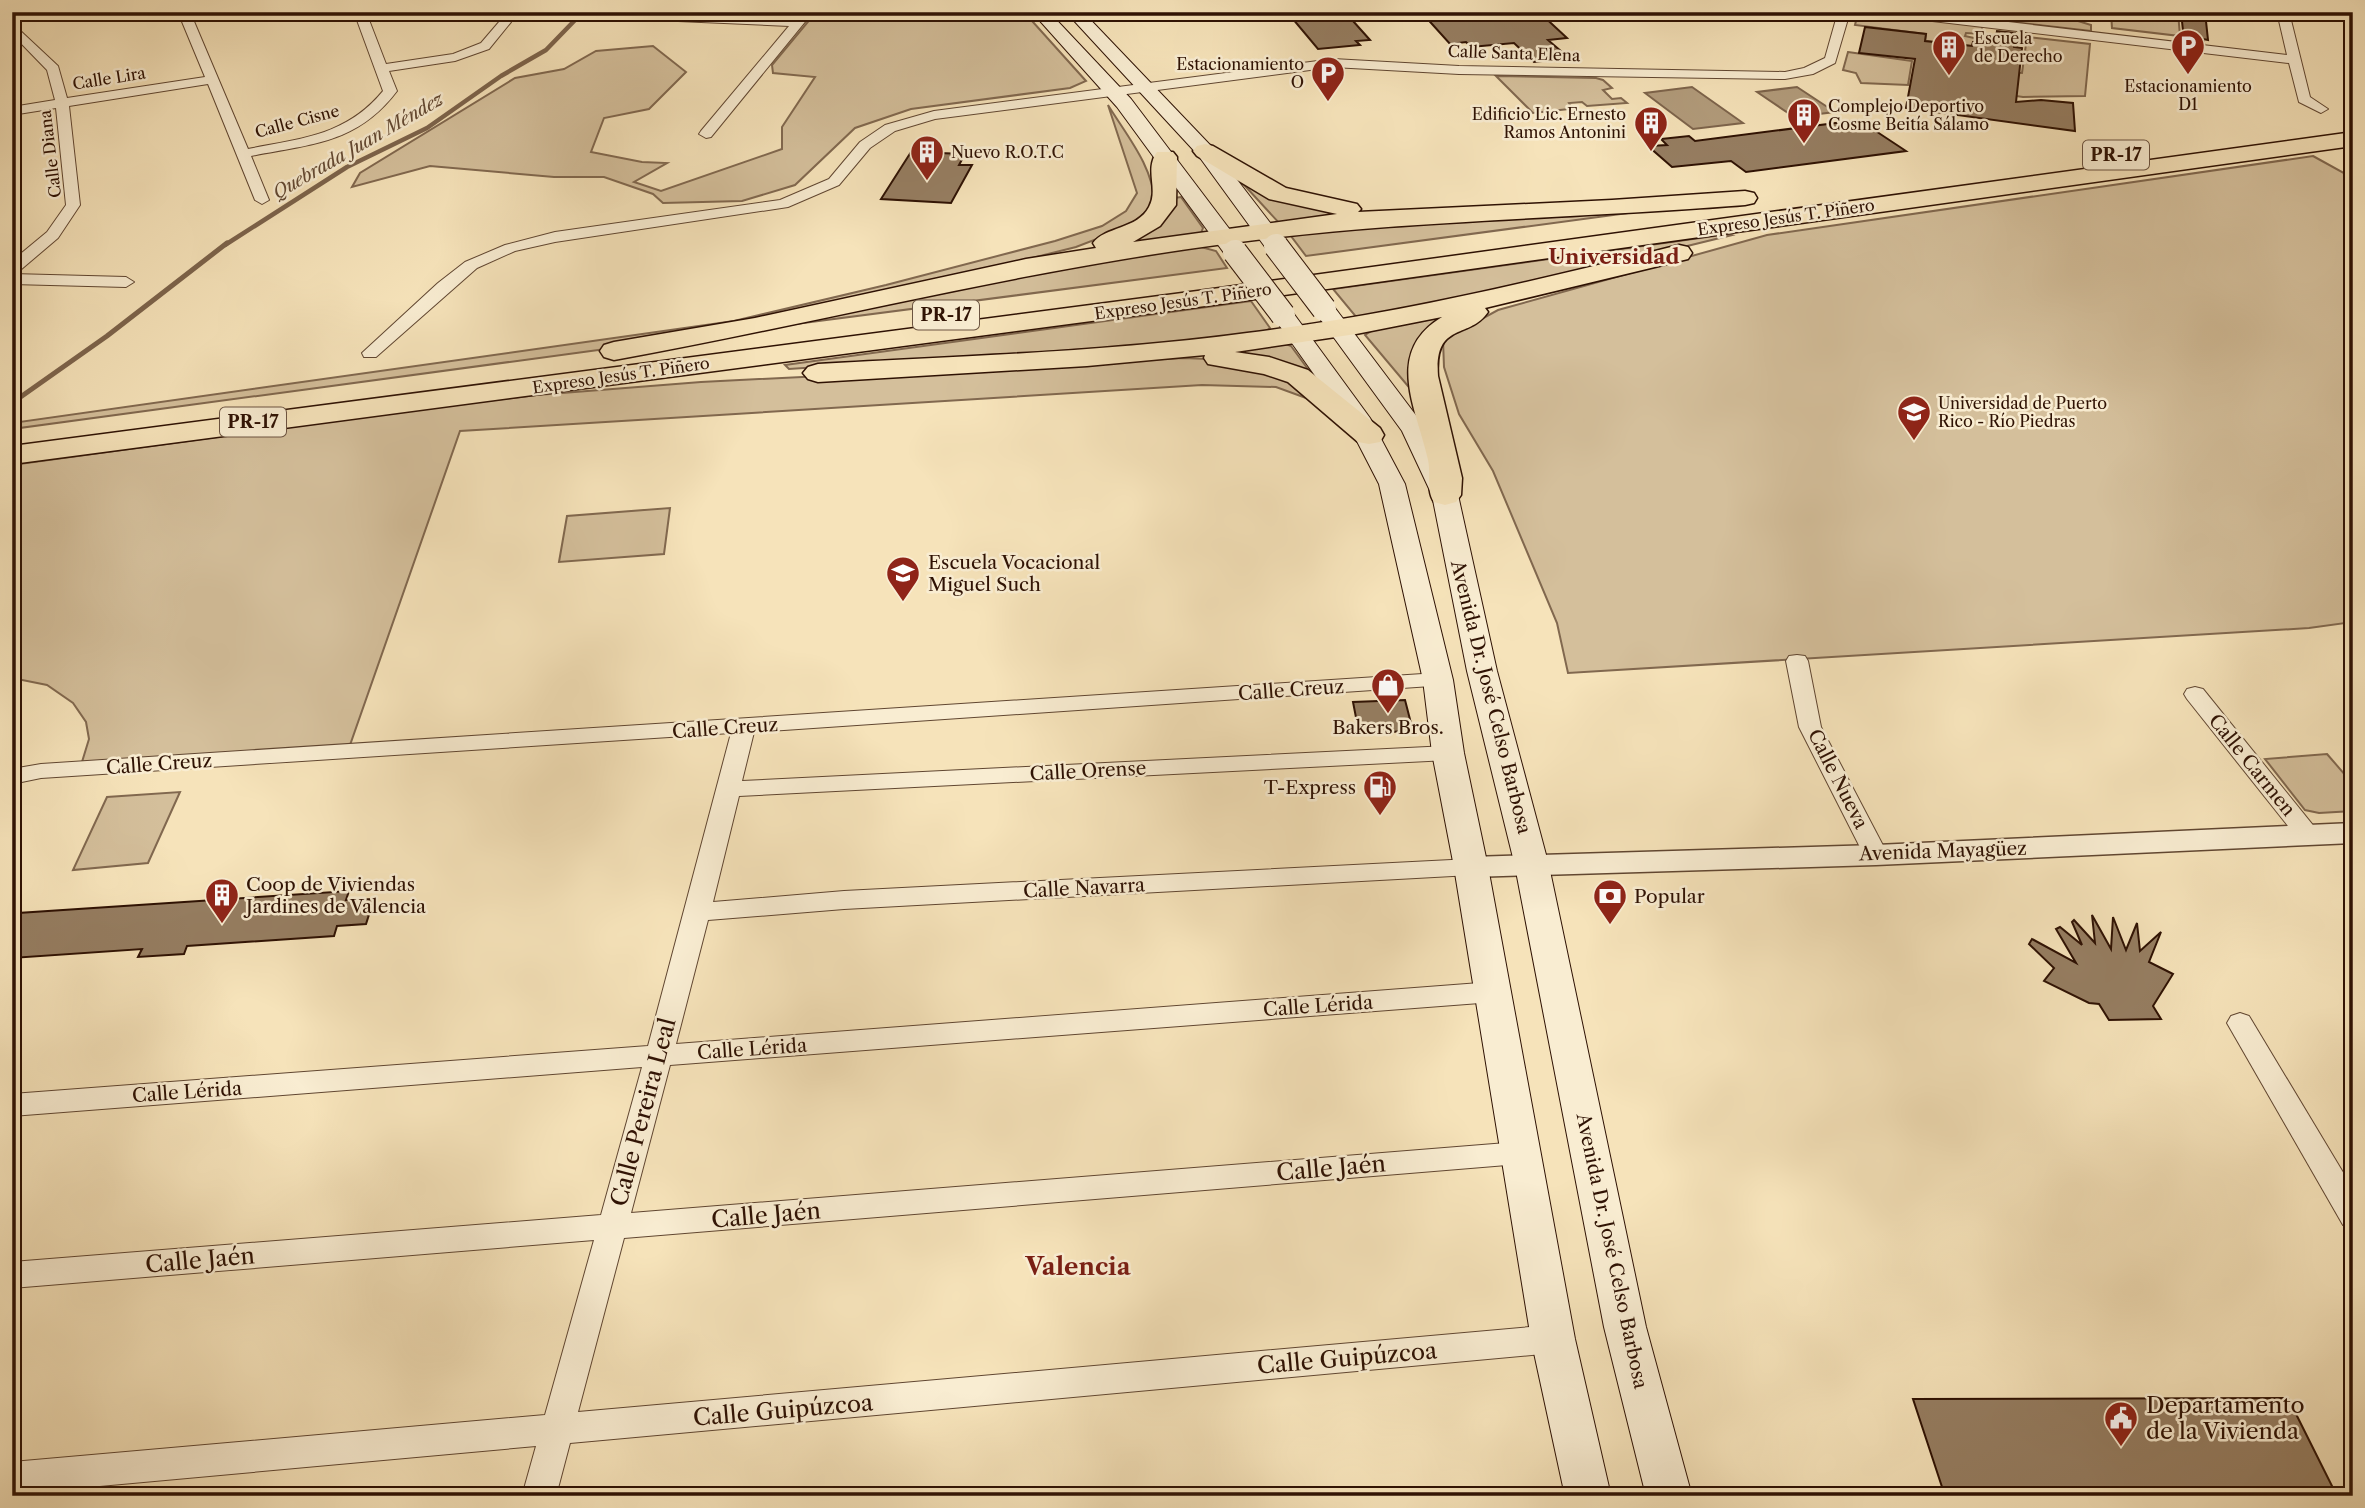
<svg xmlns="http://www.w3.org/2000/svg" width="2365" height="1508" font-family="'Libre Caslon Text',serif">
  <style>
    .green { fill: #d4bf9b; stroke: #81684f; stroke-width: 2 }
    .water { fill: #b29c7c; stroke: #7d644c; stroke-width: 2 }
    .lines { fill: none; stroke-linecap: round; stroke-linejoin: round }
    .stream-far1 { stroke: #7d644c; stroke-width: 4.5 }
    .stream { stroke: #7d644c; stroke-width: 5 }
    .building { fill: #967e62; stroke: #2e1103; stroke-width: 2 }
    .minor-casing { stroke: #604631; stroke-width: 2 }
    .tertiary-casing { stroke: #604631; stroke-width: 3 }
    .secondary-casing { stroke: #2e1103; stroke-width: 2 }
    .motorway-casing { stroke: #2e1103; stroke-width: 3 }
    .minor { fill: #f9edd2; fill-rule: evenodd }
    .tertiary { fill: #f9edd2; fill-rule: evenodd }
    .secondary { fill: #f9edd2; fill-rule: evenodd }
    .motorway { fill: #f6e3ba; fill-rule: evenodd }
    .secondary-bridge-casing { stroke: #2e1103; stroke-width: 26; stroke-linecap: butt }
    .secondary-bridge { stroke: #f9edd2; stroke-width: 24 }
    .labels { text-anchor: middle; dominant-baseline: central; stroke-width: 5; stroke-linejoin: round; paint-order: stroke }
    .far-poi-label { font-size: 16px; fill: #2e1103; stroke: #f9edd2; text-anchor: start }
    .far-street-label { font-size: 16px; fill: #2e1103; stroke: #f9edd2 }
    .far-water-label { font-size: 18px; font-style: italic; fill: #634933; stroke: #f9edd2 }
    .shield { fill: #f9edd2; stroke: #6b5341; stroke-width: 2 }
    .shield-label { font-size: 18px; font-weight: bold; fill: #2e1103 }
    .poi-label { font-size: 19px; fill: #2e1103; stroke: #f9edd2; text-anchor: start }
    .street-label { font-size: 19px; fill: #2e1103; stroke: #f9edd2 }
    .far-district-label { font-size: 21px; font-weight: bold; fill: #7a1f14; stroke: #f9edd2 }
    .near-street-label { font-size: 23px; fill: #2e1103; stroke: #f9edd2 }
    .near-poi-label { font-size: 23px; fill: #2e1103; stroke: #f9edd2; text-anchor: start }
    .near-neighbourhood-label { font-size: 24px; font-weight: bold; fill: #7a1f14; stroke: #f9edd2 }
  </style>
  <rect width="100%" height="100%" fill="#f6e3ba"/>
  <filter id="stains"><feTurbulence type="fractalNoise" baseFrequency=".00286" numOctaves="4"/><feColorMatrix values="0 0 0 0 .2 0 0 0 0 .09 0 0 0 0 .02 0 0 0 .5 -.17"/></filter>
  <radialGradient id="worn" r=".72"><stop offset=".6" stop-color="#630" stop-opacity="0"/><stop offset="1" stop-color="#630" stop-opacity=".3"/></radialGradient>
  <g class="green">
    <polygon points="816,12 1024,12 1086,81 1070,88 911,109 855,128 795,185 742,201 663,203 653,194 604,177 554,177 430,166 352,187 360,173 515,78 564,69 596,51 653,46 686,72 649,109 604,118 591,152 642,162 667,163 634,182 661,191 782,149 782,127 815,77 773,73 772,65"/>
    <polygon points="1869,12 1982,26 1982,34 1966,33 1965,36 1983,40 1982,43 1973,42 1972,46 1925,41 1926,34 1855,25 1858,13"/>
    <polygon points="1926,12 1991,12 1996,13 1996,16 2018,18 2019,12 2078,12 2078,21 2091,25 2091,31"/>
    <polygon points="2111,12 2178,12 2180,36 2112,28"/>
    <polygon points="2027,37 2090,44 2085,96 2023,97 1988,92 1991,71 2022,73"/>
    <polygon points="1848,52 1912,61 1908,85 1861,83 1856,73 1843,70"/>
    <polygon points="1496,76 1596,78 1603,80 1612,88 1603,90 1612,99 1621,98 1627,103 1587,106 1582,102 1569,103 1572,108 1569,109 1533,113"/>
    <path d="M1108,105C1127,136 1153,166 1155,204L1128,227L1076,247L892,293L613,348L12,429V423L734,321L886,285L1055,241L1102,226L1126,211L1137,193Z"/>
    <polygon points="2313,156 2353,178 2353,622 2309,628 1568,673 1557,623 1493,471 1459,414 1444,367 1443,340 1498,310 1767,235"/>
    <polygon points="1235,175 1351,212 1280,224"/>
    <polygon points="1181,197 1203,228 1201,233 1122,247 1174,198"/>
    <polygon points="1643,211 1306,256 1291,236 1298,232"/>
    <polygon points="1729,234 1732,235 1459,302 1357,318 1333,289"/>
    <polygon points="1201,247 1216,251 1227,268 780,326 1121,257"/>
    <polygon points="1251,301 1270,328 1264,333 1148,345 789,369 785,365"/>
    <polygon points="1448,316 1418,398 1365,335 1373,330"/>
    <polygon points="1286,344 1291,346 1313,376 1218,351"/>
    <polygon points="1184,358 1230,360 1282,371 1317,402 1276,387 1202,385 460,431 350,745 82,762 89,739 86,722 73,703 47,685 12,678 12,465 451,405 537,395 701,382"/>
    <polygon points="670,508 664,554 559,562 567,516"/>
    <polygon points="2327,754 2353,784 2353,811 2319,813 2305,810 2265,759"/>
    <polygon points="180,792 148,863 73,870 107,797"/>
  </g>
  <g class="water">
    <polygon points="1692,87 1743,123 1693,129 1645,93"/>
    <polygon points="1797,87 1835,112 1794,117 1757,92"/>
  </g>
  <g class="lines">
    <polyline class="stream-far1" points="225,245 347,167 427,128 501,76 546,50 577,18 576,12"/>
    <polyline class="stream" points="12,403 107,336 227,243"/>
  </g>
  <g class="building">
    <polygon points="1287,12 1345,12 1370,40 1356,41 1360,45 1318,49"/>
    <polygon points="1446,12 1539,12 1567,38 1548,40 1569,58 1534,62 1514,43 1471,47 1466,42 1450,44 1423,14"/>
    <polygon points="2181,12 2205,12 2208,40 2203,39 2204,43 2184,40"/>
    <polygon points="1865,27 1926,34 1925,41 1972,46 1973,42 1995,44 1997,31 2015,33 2014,47 2022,48 2016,102 2041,100 2073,103 2075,131 1906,108 1915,59 1859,53"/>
    <polygon points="1859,120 1906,151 1746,172 1731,161 1672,167 1648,146 1667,145 1661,139 1689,136 1695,141"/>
    <polygon points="911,152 965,154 959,165 972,165 951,203 881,199"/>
    <polygon points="1405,700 1413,731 1359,733 1353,702"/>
    <polygon points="349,891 346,900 374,899 366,924 337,926 334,936 187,946 184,954 138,957 142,949 12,958 12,925 18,913"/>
    <polygon points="2092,915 2111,949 2113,917 2126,950 2137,923 2140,951 2161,932 2149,962 2173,974 2153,1006 2161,1019 2109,1020 2099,1004 2089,1003 2044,981 2054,968 2029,944 2032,939 2076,963 2056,929 2060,927 2082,945 2072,922 2074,920 2095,943"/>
    <polygon points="2288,1398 2337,1496 1945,1496 1913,1399"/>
  </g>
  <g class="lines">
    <g class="minor-casing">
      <g id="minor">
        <path d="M178,12H190L248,149C302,138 346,136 383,91L354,12H366L386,64L453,54L481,43L499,22L496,12H508L511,22L489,49L455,61L389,71L397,91C357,144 311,144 251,156L269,200L262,204L255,200L208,84L69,106L80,205L58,238L18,272L12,274V261L47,232L66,205L56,108L12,115V107L55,100L47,70L12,34V23L58,66L67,98L205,77Z"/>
        <polygon points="661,12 795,19 800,12 813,12 711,137 706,138 699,134 701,131 789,26 678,21"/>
        <polygon points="1838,12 1850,12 1835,63 1813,74 1785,79 1459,74 1333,67 935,119 895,131 870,148 839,185 788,207 555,242 515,251 477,268 376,357 364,357 362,353 438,283 465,262 505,245 555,232 780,200 829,179 860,142 885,125 934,111 1333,59 1459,66 1785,72 1804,68 1825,58"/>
        <polygon points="1884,12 1923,12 2287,55 2277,12 2289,12 2310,97 2328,109 2321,113 2299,102 2289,63 1890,16"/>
        <polygon points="12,274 126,277 134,282 126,287 12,284"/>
        <polygon points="1797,655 1805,656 1808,661 1821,727 1888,855 1885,861 1876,863 1867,861 1799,727 1786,661 1789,656"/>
        <polygon points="1438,673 1446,675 1449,680 1446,685 754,732 742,781 1448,746 1456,748 1459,753 1456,758 1448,760 739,796 713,902 844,891 1471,859 1480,861 1483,867 1480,873 1471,875 844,909 708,920 676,1044 1493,982 1502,985 1506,992 1502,999 1493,1002 670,1065 631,1213 1519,1142 1529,1145 1533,1153 1529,1161 1519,1164 624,1238 578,1412 1553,1325 1564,1329 1569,1339 1564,1349 1553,1353 570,1443 556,1496 522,1496 536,1446 12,1494 12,1462 545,1415 594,1240 12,1288 12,1262 601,1215 642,1067 12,1116 12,1094 648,1046 731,733 41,778 12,784 12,769 41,764"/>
        <polygon points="2195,687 2203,689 2316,829 2320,835 2316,841 2308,843 2300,841 2187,699 2184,694 2187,689"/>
        <polygon points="2240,1013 2249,1016 2353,1189 2353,1228 2343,1225 2227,1023 2231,1016"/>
      </g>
    </g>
    <g class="tertiary-casing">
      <polygon id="tertiary" points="2353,823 2353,843 1876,865 1471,877 1460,874 1456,867 1460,860 1471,857 1876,845"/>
    </g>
    <g class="secondary-casing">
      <g id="secondary">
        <polygon points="1032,12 1049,12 1131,99 1243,247 1246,252 1243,257 1227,257 1117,107"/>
        <polygon points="1066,12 1083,12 1212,147 1284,241 1287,246 1284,251 1268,251 1198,155"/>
        <polygon points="1324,302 1332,304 1427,430 1458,495 1497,671 1549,866 1646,1327 1692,1496 1646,1496 1604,1327 1515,866 1467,671 1432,495 1402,431 1313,309 1316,304"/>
        <polygon points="1283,308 1291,310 1370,418 1405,484 1453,680 1464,753 1488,867 1575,1339 1611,1496 1565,1496 1531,1339 1454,867 1432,753 1423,680 1379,484 1345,418 1272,315 1275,310"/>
      </g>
    </g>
    <g class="motorway-casing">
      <g id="motorway">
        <polygon points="2353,132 2353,146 1205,306 12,464 12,446 1205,290"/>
        <path d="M1205,144L1213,146L1286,188L1357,204L1361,209L1358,212L1612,200L1745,191L1754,193L1757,198L1754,203L1745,205C1571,219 1396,220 1224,244C1018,271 818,323 614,360L604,357L600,351L604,345L614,342L755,318L1026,259L1096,248L1093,243C1104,227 1138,229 1149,207C1159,189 1144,170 1157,152H1173L1177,157L1176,205L1160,226L1133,242L1337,214L1269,199L1197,156L1193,151L1197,146Z"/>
        <path d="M1679,245L1688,247L1692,253L1688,259L1485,308L1488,312C1469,340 1434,321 1438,376L1462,478L1461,495L1456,502L1445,505L1434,502C1426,491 1431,473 1428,460C1416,407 1384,352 1442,317L1356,334L1235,352L1269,357L1308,370L1380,428L1384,435L1380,442L1369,444L1358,442L1288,382L1264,374L1208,364L1204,358L1205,355L1087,366L818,382L808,379L803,373L808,367L818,364C961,356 1105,352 1247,333C1393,315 1536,281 1679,245Z"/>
      </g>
    </g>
    <use href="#minor" class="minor"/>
    <use href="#tertiary" class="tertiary"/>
    <use href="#secondary" class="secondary"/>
    <use href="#motorway" class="motorway"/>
    <g class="secondary-bridge-casing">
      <g id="secondary-bridge">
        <polyline points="1276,246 1324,309"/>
        <polyline points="1235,252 1283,315"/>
      </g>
    </g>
    <use href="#secondary-bridge" class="secondary-bridge"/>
  </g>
  <defs>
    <g id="parking-pin" transform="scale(1.75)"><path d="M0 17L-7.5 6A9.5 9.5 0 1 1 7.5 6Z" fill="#8f2418" stroke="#f9edd2"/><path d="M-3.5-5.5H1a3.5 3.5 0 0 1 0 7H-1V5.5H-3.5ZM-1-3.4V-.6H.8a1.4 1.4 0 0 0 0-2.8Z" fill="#fff"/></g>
    <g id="building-pin" transform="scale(1.75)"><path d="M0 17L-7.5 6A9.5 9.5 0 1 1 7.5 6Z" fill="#8f2418" stroke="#f9edd2"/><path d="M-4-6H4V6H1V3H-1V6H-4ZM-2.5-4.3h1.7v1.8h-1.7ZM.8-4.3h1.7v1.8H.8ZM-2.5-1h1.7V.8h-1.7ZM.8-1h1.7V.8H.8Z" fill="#fff"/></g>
    <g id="university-pin" transform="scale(1.75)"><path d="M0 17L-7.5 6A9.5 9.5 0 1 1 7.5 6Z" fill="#8f2418" stroke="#f9edd2"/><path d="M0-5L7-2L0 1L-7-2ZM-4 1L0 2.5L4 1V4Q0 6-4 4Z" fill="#fff"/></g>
    <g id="school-pin" transform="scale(1.75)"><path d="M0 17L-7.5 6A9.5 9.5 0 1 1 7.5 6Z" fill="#8f2418" stroke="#f9edd2"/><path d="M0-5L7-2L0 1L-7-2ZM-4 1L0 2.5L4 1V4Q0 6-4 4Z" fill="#fff"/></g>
    <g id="shop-pin" transform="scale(1.75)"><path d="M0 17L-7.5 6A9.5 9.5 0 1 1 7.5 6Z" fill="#8f2418" stroke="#f9edd2"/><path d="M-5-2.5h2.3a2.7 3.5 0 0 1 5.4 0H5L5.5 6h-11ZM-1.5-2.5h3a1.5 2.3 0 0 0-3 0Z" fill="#fff"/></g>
    <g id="fuel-pin" transform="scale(1.75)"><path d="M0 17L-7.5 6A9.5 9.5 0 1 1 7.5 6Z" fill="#8f2418" stroke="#f9edd2"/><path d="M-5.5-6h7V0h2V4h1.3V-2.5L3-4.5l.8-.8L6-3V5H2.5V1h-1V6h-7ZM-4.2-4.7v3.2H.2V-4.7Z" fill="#fff"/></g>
    <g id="bank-pin" transform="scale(1.75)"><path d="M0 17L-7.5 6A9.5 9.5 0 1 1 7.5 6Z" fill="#8f2418" stroke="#f9edd2"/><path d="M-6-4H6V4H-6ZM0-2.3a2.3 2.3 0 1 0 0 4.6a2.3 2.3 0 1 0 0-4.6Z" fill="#fff"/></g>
    <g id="civic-pin" transform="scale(1.75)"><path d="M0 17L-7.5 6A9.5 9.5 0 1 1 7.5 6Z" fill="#8f2418" stroke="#f9edd2"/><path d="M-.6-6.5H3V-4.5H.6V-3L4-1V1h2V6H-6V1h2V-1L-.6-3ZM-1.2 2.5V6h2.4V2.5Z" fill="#fff"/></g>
  </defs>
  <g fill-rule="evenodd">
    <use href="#parking-pin" x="2188" y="46"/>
    <use href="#building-pin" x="1949" y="47"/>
    <use href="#parking-pin" x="1328" y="73"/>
    <use href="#building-pin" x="1804" y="115"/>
    <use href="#building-pin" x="1651" y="123"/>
    <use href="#building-pin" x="927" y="152"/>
    <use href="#university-pin" x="1914" y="412"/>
    <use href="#school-pin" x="903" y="573"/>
    <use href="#shop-pin" x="1388" y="685"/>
    <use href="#fuel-pin" x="1380" y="787"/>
    <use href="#building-pin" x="222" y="895"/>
    <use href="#bank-pin" x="1610" y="896"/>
    <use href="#civic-pin" x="2121" y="1418"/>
  </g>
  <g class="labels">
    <g class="far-poi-label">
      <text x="1974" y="38">Escuela<tspan x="1974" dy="18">de Derecho</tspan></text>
      <text x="1304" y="64" text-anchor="end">Estacionamiento<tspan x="1304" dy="18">O</tspan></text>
      <text x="2188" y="86" text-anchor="middle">Estacionamiento<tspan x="2188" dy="18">D1</tspan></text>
      <text x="1828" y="106">Complejo Deportivo<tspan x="1828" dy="18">Cosme Beitía Sálamo</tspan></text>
      <text x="1626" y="114" text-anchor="end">Edificio Lic. Ernesto<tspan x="1626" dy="18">Ramos Antonini</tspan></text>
      <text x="951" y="152">Nuevo R.O.T.C</text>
      <text x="1938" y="403">Universidad de Puerto<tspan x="1938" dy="18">Rico - Río Piedras</tspan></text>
    </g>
    <g class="far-street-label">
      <text transform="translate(1514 53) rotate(2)">Calle Santa Elena</text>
      <text transform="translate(109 78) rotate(-9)">Calle Lira</text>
      <text transform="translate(297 121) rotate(-15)">Calle Cisne</text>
      <text transform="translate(50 154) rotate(-97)">Calle Diana</text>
      <text transform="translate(1786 217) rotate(-8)">Expreso Jesús T. Piñero</text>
      <text transform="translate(1183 301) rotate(-8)">Expreso Jesús T. Piñero</text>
      <text transform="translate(621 375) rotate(-8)">Expreso Jesús T. Piñero</text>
    </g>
    <g class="far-water-label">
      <text transform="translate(358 146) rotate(-30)">Quebrada Juan Méndez</text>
    </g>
    <g class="shield">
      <rect x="2083" y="140.5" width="66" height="29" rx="5"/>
      <rect x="913" y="300.5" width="66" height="29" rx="5"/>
      <rect x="220" y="407.5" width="66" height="29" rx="5"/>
    </g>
    <g class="shield-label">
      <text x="2116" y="155">PR-17</text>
      <text x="946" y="315">PR-17</text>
      <text x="253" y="422">PR-17</text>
    </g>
    <g class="poi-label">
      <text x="928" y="562">Escuela Vocacional<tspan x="928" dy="22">Miguel Such</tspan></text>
      <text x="1388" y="727" text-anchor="middle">Bakers Bros.</text>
      <text x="1356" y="787" text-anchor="end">T-Express</text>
      <text x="246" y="884">Coop de Viviendas<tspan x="246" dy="22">Jardines de Valencia</tspan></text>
      <text x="1634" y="896">Popular</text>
    </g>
    <g class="street-label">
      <text transform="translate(1291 690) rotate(-4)">Calle Creuz</text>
      <text transform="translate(1491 697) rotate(76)">Avenida Dr. José Celso Barbosa</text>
      <text transform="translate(725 728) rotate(-4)">Calle Creuz</text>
      <text transform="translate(159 764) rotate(-4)">Calle Creuz</text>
      <text transform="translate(2252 765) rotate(51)">Calle Carmen</text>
      <text transform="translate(1088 771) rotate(-3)">Calle Orense</text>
      <text transform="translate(1838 779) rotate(63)">Calle Nueva</text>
      <text transform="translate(1943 851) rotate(-2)">Avenida Mayagüez</text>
      <text transform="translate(1084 888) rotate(-3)">Calle Navarra</text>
      <text transform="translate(1318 1006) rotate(-4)">Calle Lérida</text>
      <text transform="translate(752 1049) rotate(-4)">Calle Lérida</text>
      <text transform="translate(187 1092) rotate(-4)">Calle Lérida</text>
      <text transform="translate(1612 1251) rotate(78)">Avenida Dr. José Celso Barbosa</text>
    </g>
    <g class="far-district-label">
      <text x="1614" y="256">Universidad</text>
    </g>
    <g class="near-street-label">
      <text transform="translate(643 1112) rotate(-75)">Calle Pereira Leal</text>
      <text transform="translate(1331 1168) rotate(-5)">Calle Jaén</text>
      <text transform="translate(766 1215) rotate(-5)">Calle Jaén</text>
      <text transform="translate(200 1260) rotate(-5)">Calle Jaén</text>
      <text transform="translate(1347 1358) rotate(-5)">Calle Guipúzcoa</text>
      <text transform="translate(783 1410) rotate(-5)">Calle Guipúzcoa</text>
    </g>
    <g class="near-poi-label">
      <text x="2146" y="1405">Departamento<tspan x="2146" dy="26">de la Vivienda</tspan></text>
    </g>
    <g class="near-neighbourhood-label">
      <text x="1078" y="1266">Valencia</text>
    </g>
  </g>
  <rect width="2365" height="1508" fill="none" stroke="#f6e3ba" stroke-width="42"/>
  <rect x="14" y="14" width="2337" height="1480" fill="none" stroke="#2e1103" stroke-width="3.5"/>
  <rect x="21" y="21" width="2323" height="1466" fill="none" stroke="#2e1103" stroke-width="2"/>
  <rect width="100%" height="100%" filter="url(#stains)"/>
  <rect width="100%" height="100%" fill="url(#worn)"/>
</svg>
